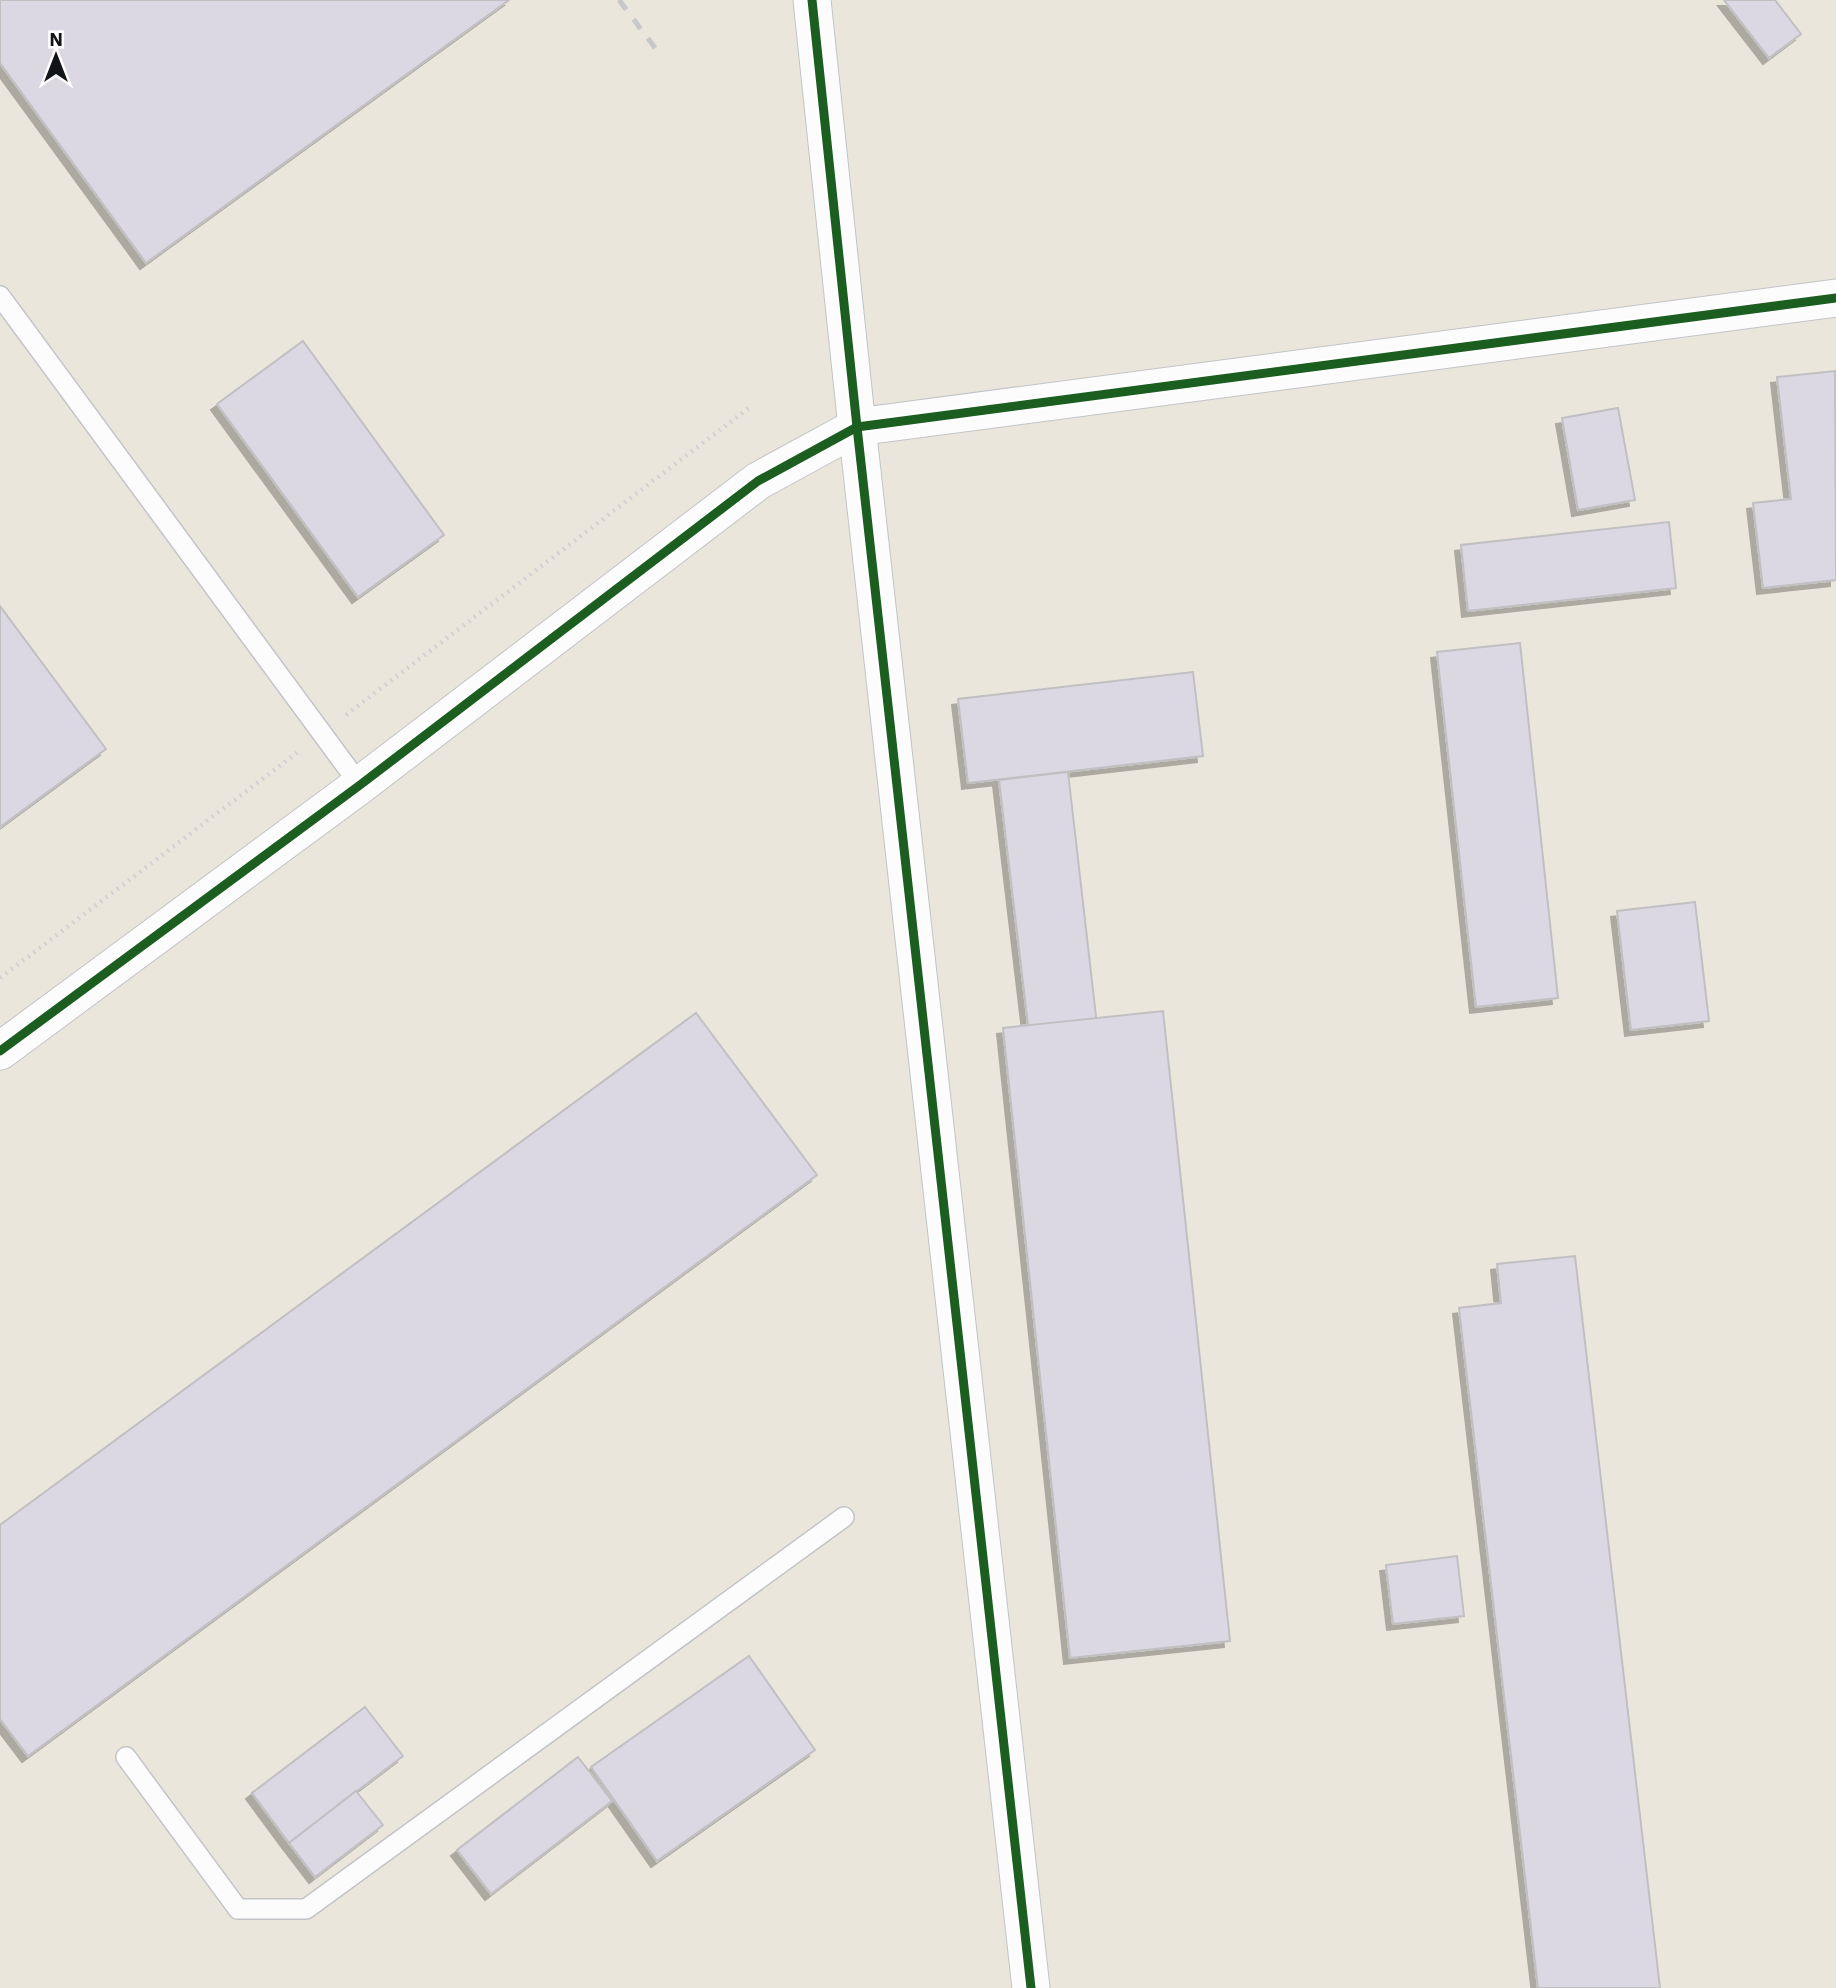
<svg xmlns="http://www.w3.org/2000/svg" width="1836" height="1988" font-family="'IBM Plex Sans',sans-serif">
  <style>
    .industrial { fill: #eae6dc }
    .building { fill: #dcd8e3; stroke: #c0c0c3; stroke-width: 2; filter: url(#shadow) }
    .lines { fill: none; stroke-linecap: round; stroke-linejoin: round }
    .service-casing { stroke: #c2c4c7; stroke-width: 22 }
    .minor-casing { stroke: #c2c4c7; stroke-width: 39 }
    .path { stroke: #d0d2d3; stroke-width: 4.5; stroke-dasharray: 2 5; stroke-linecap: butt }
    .service { stroke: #fcfcfd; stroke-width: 19 }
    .minor { stroke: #fcfcfd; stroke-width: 37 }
    .rail { stroke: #c6c8c9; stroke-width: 5; stroke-dasharray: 12 12; stroke-linecap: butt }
    .cycleway-casing { stroke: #fff; stroke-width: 13 }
    .cycleway { stroke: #1b5e20; stroke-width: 9 }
  </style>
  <defs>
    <filter id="shadow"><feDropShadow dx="-6" dy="6" stdDeviation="0" flood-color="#0004"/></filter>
  </defs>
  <rect width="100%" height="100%" fill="#eaedf0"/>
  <rect class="industrial" x="0" y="0" width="1836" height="1988"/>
  <g class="building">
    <polygon points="0,0 509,0 146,263 0,63"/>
    <polygon points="1724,0 1775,0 1801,34 1769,58"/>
    <polygon points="303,341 444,535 358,597 217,404"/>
    <polygon points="1835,371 1836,580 1763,588 1753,503 1791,499 1777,377"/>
    <polygon points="1618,408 1635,500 1578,510 1562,418"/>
    <polygon points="1669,522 1676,588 1468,611 1461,545"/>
    <polygon points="0,606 106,749 0,827"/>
    <polygon points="1520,643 1558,998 1476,1007 1437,652"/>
    <polygon points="1193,672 1203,756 968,783 958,699"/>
    <polygon points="1068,772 1097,1025 1029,1033 999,780"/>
    <polygon points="1695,902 1709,1021 1631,1030 1617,911"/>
    <polygon points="1163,1011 1230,1641 1070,1658 1003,1028"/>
    <polygon points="696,1013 817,1175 28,1756 0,1719 0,1525"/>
    <polygon points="1575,1256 1660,1988 1538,1988 1459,1308 1501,1303 1497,1264"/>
    <polygon points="1457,1556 1464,1616 1393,1624 1386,1565"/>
    <polygon points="749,1656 815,1750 657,1861 591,1767"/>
    <polygon points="365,1707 403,1756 289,1843 252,1793"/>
    <polygon points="578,1757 612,1801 491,1894 457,1850"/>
    <polygon points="356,1791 383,1825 315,1877 289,1843"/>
  </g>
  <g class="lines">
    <g class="service-casing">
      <g id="service">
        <polyline points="0,296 360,785"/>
        <polyline points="126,1757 238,1909 306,1909 844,1517"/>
      </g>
    </g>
    <g class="minor-casing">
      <g id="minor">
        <polyline points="812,0 857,427 1031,1988"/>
        <polyline points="0,1051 360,785 758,481 857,427 1836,298"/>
      </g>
    </g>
    <g class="path">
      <polyline points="346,715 750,407"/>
      <polyline points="0,978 298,752"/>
    </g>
    <use href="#service" class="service"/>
    <use href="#minor" class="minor"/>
    <polyline class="rail" points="619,0 659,53"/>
    <g class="cycleway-casing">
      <g id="cycleway">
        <polyline points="812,0 857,427 1031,1988"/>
        <polyline points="0,1051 360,785 758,481 857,427 1836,298"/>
      </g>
    </g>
    <use href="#cycleway" class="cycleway"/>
  </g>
  <g transform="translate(56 56)" stroke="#ffffff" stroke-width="5" paint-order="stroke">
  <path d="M0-5L12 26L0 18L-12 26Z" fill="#121417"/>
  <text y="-10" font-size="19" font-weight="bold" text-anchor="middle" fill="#121417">N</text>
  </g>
</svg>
